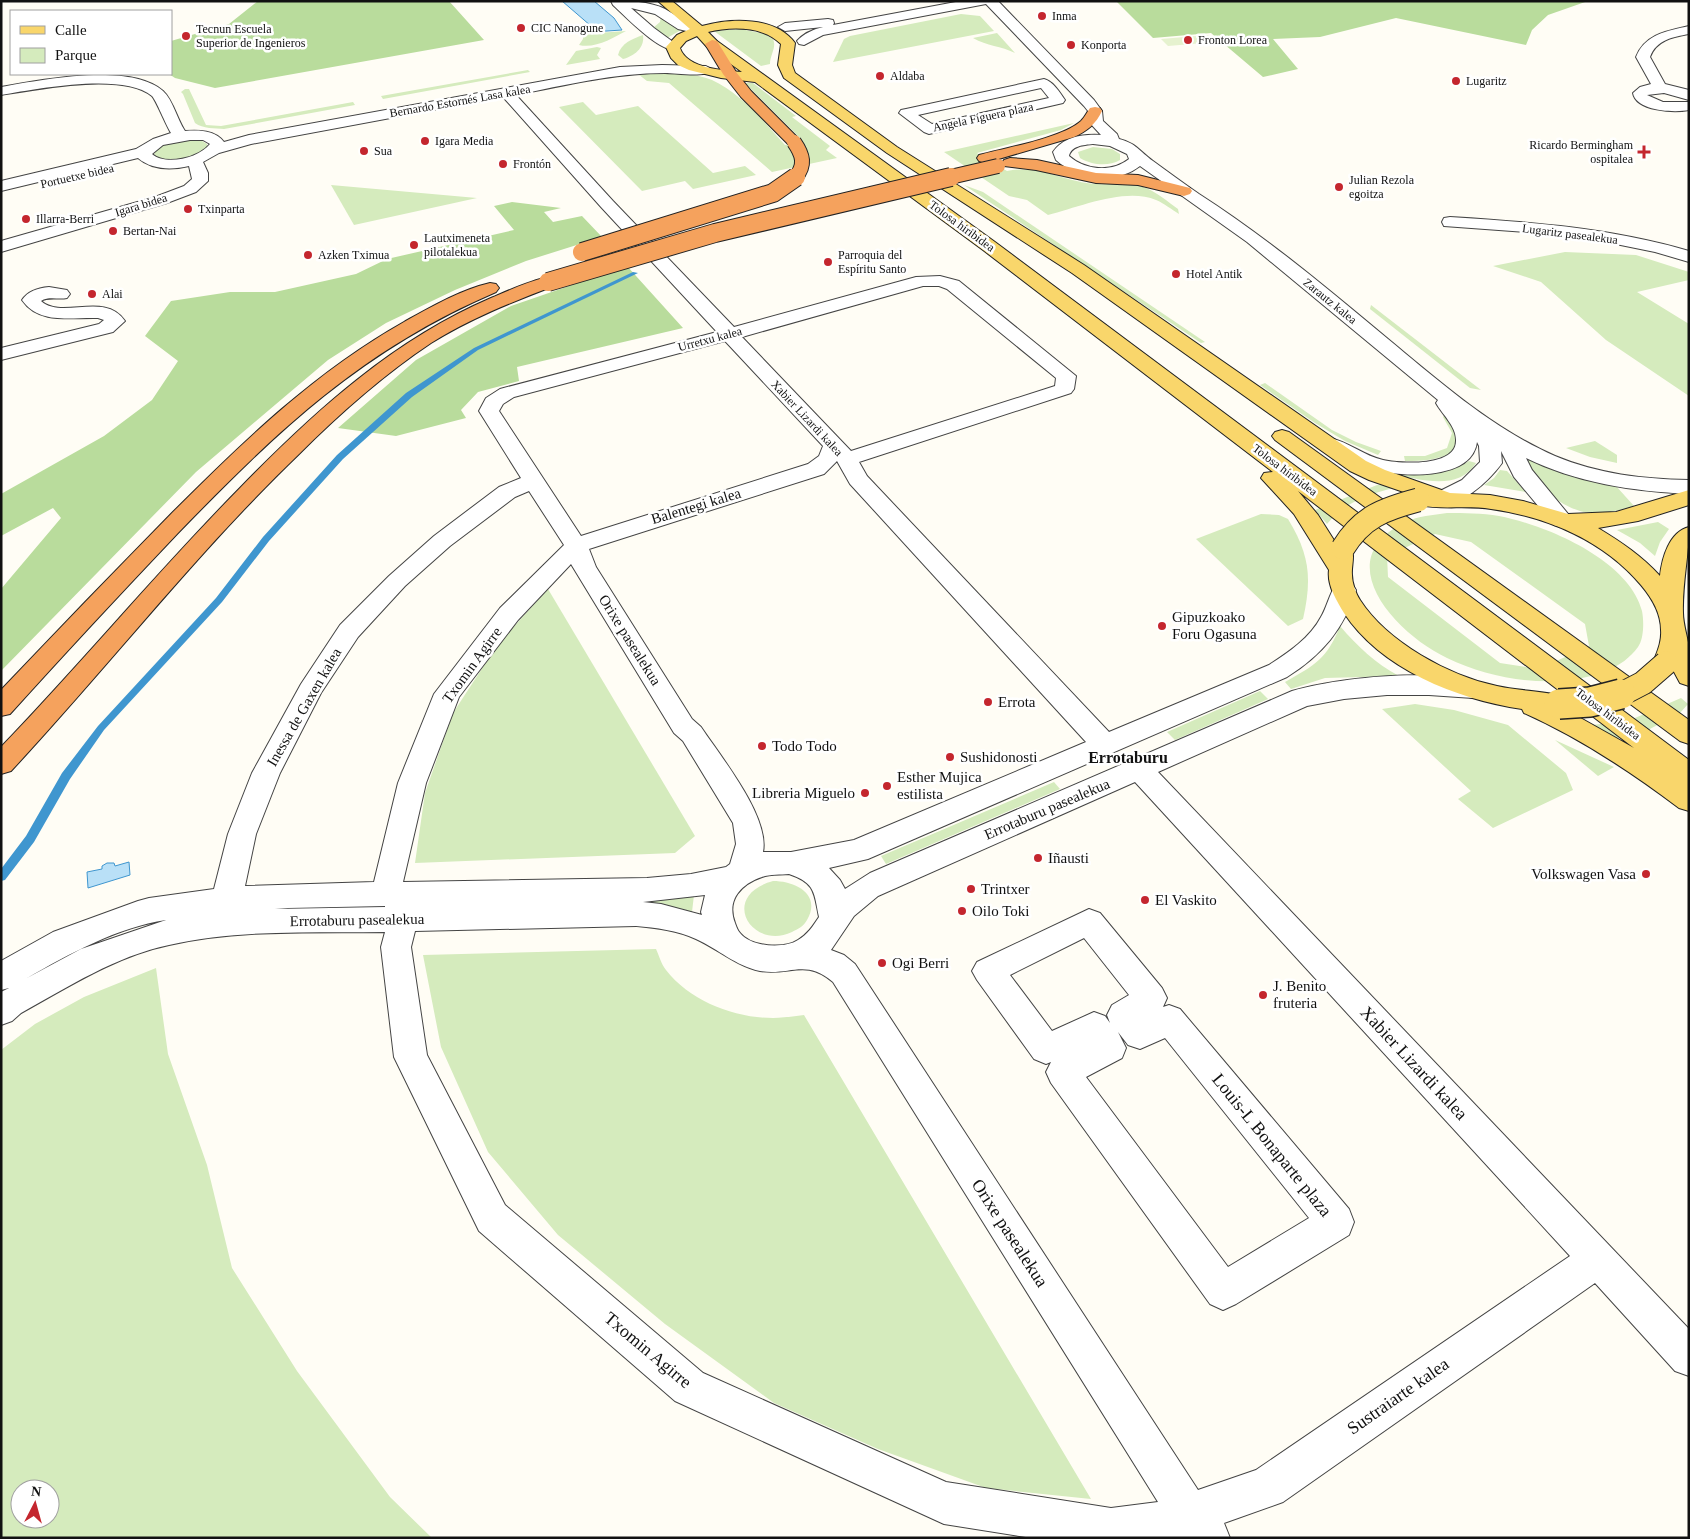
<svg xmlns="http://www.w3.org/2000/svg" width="1690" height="1539" font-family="Georgia,serif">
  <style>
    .green { fill: #d5ebbd; fill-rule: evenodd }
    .forest { fill: #b9dc9c }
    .pitch { fill: #e6f2cf }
    .water { fill: #b9e0f7; stroke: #3f96cf }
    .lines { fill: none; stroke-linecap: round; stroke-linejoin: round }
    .stream { fill: #3f96cf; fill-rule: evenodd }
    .minor-casing { stroke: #444; stroke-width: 2 }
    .major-casing { stroke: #222; stroke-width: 2 }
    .highway-casing { stroke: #222; stroke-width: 2 }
    .minor { fill: #fff; fill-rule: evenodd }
    .major { fill: #f9d66b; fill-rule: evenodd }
    .highway { fill: #f5a25d; fill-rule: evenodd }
    .major-bridge-far1-casing { stroke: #222; stroke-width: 25; stroke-linecap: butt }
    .major-bridge-casing { stroke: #222; stroke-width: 32; stroke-linecap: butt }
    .highway-bridge-far1-casing { stroke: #222; stroke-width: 16; stroke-linecap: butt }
    .highway-bridge-casing { stroke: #222; stroke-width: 20; stroke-linecap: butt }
    .major-bridge-far1 { stroke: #f9d66b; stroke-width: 23 }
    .major-bridge { stroke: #f9d66b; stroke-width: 29 }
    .highway-bridge-far1 { stroke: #f5a25d; stroke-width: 14 }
    .highway-bridge { stroke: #f5a25d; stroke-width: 18 }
    .poi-dot { fill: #c4262e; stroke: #fff; stroke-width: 2 }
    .labels { text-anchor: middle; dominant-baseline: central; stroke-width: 5; stroke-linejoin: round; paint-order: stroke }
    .far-poi-label { font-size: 12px; fill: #111; stroke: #fff; text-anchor: start }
    .far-street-label { font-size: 12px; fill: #111; stroke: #fff }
    .street-label { font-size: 15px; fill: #111; stroke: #fff }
    .poi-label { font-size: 15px; fill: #111; stroke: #fff; text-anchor: start }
    .neighbourhood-label { font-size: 16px; font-weight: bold; fill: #111; stroke: #fff }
    .near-street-label { font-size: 18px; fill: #111; stroke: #fff }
  </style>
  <rect width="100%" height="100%" fill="#fffdf5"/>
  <g class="green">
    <polygon points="961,14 980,16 994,31 833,62 844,39 850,36"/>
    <polygon points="661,15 681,30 667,38 653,28 660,22"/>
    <path d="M741,29L765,34L773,39C777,47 770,55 770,64L761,66L714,31Z"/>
    <path d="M626,31C613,38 595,49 579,45L583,39V34Z"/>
    <path d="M997,33L1015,53C1001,46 987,46 973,38Z"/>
    <path d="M643,35C645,48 634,56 623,59L618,55C621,43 632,39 643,35Z"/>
    <polygon points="597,47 601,48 597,55 600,59 566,65 576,51"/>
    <polygon points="528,70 530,72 383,99 381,96"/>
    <path d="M657,72C675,73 695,73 712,80C741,93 764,122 785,145L803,141L745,83H753L796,116L792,117L830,146L826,150L837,158L772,172L669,83L647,81L638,74Z"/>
    <path d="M185,89H189L206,125L221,126L353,102L355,105L224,129C215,128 203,129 195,123L183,94L181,92Z"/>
    <polygon points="583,102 596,115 638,106 713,173 745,166 756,175 693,189 685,181 642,191 559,107"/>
    <path d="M1074,123L1061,130L977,153L1007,171C1041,164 1063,182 1097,184C1113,185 1130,182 1146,188C1158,193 1168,202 1178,209L1179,214C1172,210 1164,203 1156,200C1126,187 1079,207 1048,215L1027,200L1009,196L944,152Z"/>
    <path d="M199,139L207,144V147C194,159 171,164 155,156L154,152C166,139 182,140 199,139Z"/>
    <path d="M1093,147L1112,149L1120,154V160C1108,167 1092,165 1080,158L1078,152Z"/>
    <polygon points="331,185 477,198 354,225"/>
    <polygon points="964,185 983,192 1205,342 1201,343"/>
    <polygon points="1565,252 1636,255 1689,272 1689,280 1637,292 1689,324 1689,396 1606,340 1541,282 1493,266"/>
    <polygon points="1371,305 1481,390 1470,388 1370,309"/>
    <polygon points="1265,383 1332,430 1356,442 1381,451 1378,455 1345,441 1315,423 1260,385"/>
    <path d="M1446,413L1459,429L1456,451C1439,460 1424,461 1405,461L1404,456H1425L1447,448L1452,433L1443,417Z"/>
    <polygon points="1595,441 1617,455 1617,463 1590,457 1566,448"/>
    <path d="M1525,454L1589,479L1616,486L1634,506C1618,511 1596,516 1580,511C1553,503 1533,480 1525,454Z"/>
    <path d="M1469,461L1476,463C1458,492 1419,479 1392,474L1390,471C1419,474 1444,477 1469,461Z"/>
    <polygon points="1500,470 1507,471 1526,492 1484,485 1494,478"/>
    <path d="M1377,485H1383L1393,488C1367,495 1344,503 1327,524L1315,510Z"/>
    <path d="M1447,513C1464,513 1482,513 1499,516C1546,525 1629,560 1642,611C1644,621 1644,639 1638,647C1622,669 1596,676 1572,680C1529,685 1485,676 1447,658C1396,634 1326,559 1406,522C1418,516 1433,515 1447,513ZM1435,534L1471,542L1585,624L1589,646L1539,669L1500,663L1388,577L1387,556Z"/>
    <path d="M1261,514L1279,515L1288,519C1310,555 1312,579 1303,619L1288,626L1196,539Z"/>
    <polygon points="1658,522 1669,529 1660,542 1655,556 1640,543 1617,530"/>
    <polygon points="548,589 695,836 675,853 415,863 425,793 453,713 498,644"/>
    <path d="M1340,626C1358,647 1375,663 1399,676L1325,678L1291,689L1285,682C1315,665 1327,659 1340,626Z"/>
    <polygon points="1260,691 1268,699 1175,740 1167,732"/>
    <polygon points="1681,698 1688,704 1680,713 1631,739 1617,738 1592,725 1628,721"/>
    <polygon points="1415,704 1454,710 1508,725 1566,773 1573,790 1493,828 1458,799 1471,791 1382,709"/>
    <polygon points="1555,740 1614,767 1598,776"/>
    <polygon points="1054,782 1060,789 886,864 881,856"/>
    <path d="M773,881C795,881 822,894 807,920C804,926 798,929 792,932C752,951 718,896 773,881Z"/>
    <polygon points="694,895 692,912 675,908 406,904"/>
    <path d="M656,949C659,955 661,964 666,970C690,1001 734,1018 773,1018C783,1018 794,1016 804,1015L1091,1499L986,1488L878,1449L774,1403L665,1324L558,1235L488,1152L441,1047L423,955Z"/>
    <path d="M156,968L168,1054L207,1165L232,1268L297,1371L390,1497L432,1538H1V1050L35,1024L84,997ZM20,1489H50V1519H20Z"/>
  </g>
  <g class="forest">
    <polygon points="258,1 449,1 484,40 215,88 175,78 169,74 171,74 171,41 229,24"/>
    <polygon points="1116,1 1588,1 1548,15 1532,30 1526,45 1396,18 1320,37 1273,39 1298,69 1263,77 1211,33 1153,38"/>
    <polygon points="512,202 561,208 544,212 553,222 582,216 602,237 526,261 455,290 386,323 328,360 196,472 1,671 1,589 61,518 53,508 1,536 1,494 104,436 152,400 178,361 145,336 171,301 230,292 275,292 356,274 387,259 514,230 494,206"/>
    <polygon points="627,266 683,328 517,367 519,381 478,392 461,410 466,418 396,436 338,428 416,360 511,306"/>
  </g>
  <polygon class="pitch" points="1208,35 1216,42 1168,46 1161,39"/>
  <g class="water">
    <polygon points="562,1 594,1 614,18 622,30 592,32 591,26"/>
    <polygon points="129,862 130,875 88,888 87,872 102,869 102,866 107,863 114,863 115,866"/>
  </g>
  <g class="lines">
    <polygon class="stream" points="633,272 638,273 478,350 412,397 343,459 269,541 222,602 104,730 70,779 34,842 5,880 1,881 1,869 26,836 62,773 98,726 216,598 263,537 337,455 406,393 474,348"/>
    <g class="minor-casing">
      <g id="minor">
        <path d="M611,1C629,1 649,1 665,9C679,17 687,23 704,27L706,30L699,34L678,29L655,14L631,8L654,28L680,47L678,50C661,54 625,16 613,5Z"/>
        <path d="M961,1H998L1094,100L1102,111L1103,121L1117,134L1119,139C1136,143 1139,151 1153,161C1168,172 1183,183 1199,194C1266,237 1327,288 1388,339C1440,382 1493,429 1555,456C1598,474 1643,479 1689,480V494C1632,491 1577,483 1526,458L1532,470L1573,520L1570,525L1562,527L1554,525L1514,477L1501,451L1502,463C1489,481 1460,509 1436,503L1433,498L1436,493L1462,480L1480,462L1479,446L1477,442C1472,482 1398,477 1369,469C1352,464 1337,456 1323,448L1319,444L1323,440L1330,438C1349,442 1364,456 1383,460C1401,464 1457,467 1456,440C1456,426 1442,414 1436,403L1438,400L1247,242L1140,166C1116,185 1077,179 1056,160L1053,152C1064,136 1084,134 1101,135L1089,122L1088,111L1084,106L986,4L823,35L804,45L799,44L797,41C803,34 814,29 823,27L785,31L778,27L785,23L828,19L833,20L834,23L833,25ZM1093,144L1110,146L1127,154L1129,159C1111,173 1085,170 1069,156C1071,146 1083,145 1093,144Z"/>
        <path d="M1689,26V34C1673,37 1656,40 1650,57L1665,84L1689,90V100L1664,93L1647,95L1663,102H1689V110C1674,113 1636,111 1633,93L1640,87L1651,84L1636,57C1645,34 1667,31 1689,26Z"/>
        <path d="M662,65L706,66L713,70C707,78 675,73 665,73C615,73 565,85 516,95L613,201L734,327L916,277L940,276L959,281L1076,376L1074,389L1071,393L859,462L867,476L1109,732L1269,665C1289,652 1310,638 1321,617C1327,607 1329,595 1336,584L1344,582L1352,584L1356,590C1344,629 1322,655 1287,677L868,859L829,868L840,880L845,889L870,873L1292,691C1340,677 1434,668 1482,683L1486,689L1482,695L1473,698L1429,695H1387L1344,699L1307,706L1158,772L1689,1329V1376L1675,1371L1595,1283L1283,1502L1224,1523L1230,1538H1032L944,1524L675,1401L479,1231L394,1057L381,947L385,932C313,933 239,929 169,945C116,956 68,987 21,1013L12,1021L1,1025V992L9,988L1,990V961L53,932L138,901L149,898L214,889L228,834L252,773L301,684L340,625L389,576L434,536L499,487L521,478L479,411L486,398L500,389L717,332L601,207L503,97L251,144L219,153L203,162L208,173V181L196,192L167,203L1,252V241L155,197L184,186L192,179L189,166C172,170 152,170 138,158L1,191V181L136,149L153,139L171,133C166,125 156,100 152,96C123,72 37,89 1,95V87C41,80 130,62 163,91C173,100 177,119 185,131C199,130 215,130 224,142L249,135L620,67ZM190,140H203L210,144C199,158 166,166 152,154L163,145ZM923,286H939L947,289L1056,378L1055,386L851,451L742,337ZM725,341L823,446L819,456L808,464L581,536L499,411L503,404L514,397ZM837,461L850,484L1086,742L854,840L791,852H763C770,817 721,757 701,727L692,719L596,567L589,549L824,474ZM529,491L564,545L500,608L434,694L398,783L374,882L245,886L256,834L280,773L321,693L358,637L405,586L450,546L515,497ZM571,564L674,733L683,741L733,823L736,844L730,864L726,867L691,874L647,878L403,882L426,783L459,697L518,620ZM1135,782L1570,1256L1256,1470L1198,1490L855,964L844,955L831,950L854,916L878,896ZM789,874C816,883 814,893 819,917C813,926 808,934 798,940C784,949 751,947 740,933C738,931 736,926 735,923C726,900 741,884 762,877C770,874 781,875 789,874ZM705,895L701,912L702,915L661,904L643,902ZM385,906V907L275,909L288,908ZM166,920L81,949L27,978C69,954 118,927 166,920ZM636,926C656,928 677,930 696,939C718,949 736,966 760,971C790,976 805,958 833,982L1158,1502L1111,1508L946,1482L703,1373L505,1205L427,1055L411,947L415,931Z"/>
        <path d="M1044,79C1053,81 1060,93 1065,100L1063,103L929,134L924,132L899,113L901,110L906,109ZM1041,88L1049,98L932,124L918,115Z"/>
        <path d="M1450,217C1531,222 1611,228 1689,251V262L1655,252L1601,241L1541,233L1444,226L1442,222L1444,218Z"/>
        <path d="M49,287L67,290L70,294L67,298C58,300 49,296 41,301C62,320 105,291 125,321L113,332L1,360V348L99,324L104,320L98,318C71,317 39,325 22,300C28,291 38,288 49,287Z"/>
        <path d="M1089,909L1100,913L1162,988L1167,998L1163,1007L1169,1005L1180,1009L1349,1209L1354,1222L1349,1235L1236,1304L1223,1310L1210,1304L1051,1083L1046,1072L1051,1062L1046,1064L1034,1059L977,980L972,971L977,962ZM1084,938L1129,995L1112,1005L1107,1015L1110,1023L1105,1016L1094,1012L1052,1031L1010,975ZM1118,1032L1128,1045L1140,1049L1165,1038L1309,1218L1228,1267L1086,1077L1122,1058L1126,1048Z"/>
      </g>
    </g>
    <g class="major-casing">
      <g id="major">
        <path d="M658,1H672L702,26C731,18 775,16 795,43L792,65L795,73L897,147L1084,265L1366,461L1385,470L1450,493L1490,495L1523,501L1568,514L1616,512L1689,490V505L1638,521L1598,528C1621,542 1642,556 1660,576C1662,558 1669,532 1689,527C1689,556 1682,583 1683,613C1683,623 1687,636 1689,647C1690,659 1689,673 1689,686L1680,683L1673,670L1666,672L1657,669L1653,663C1657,652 1662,642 1661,630C1661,613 1652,598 1641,585C1604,541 1548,517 1491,509C1468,505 1440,510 1419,505L1416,500L1418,497L1369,480L1350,471L1072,273L887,153L784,78L778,65L781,44C763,26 732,26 708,32L717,41L995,242L1689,760V811L1679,808C1630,771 1580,738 1524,713L1522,709C1456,699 1381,669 1344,613C1336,600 1327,585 1329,570L1294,514L1261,478L1264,473L1273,472L983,250L755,82L721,78L689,70L678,65L671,58L666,47L677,35L690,29ZM697,36L707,47L742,72C723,70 687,69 680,48L686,41ZM1298,491L1634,748L1568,711L1572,704L1568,697C1545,691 1520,691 1497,686C1449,676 1387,642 1360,600C1356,594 1352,583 1352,575C1351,565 1356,555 1350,546L1342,544L1337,545L1318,515Z"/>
        <polygon points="1282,430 1289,432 1689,720 1689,744 1680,741 1275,440 1272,436 1275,432"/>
      </g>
    </g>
    <g class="highway-casing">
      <g id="highway">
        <polygon points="712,40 717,41 736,72 751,91 802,142 799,145 789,145 741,97 723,74 705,44"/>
        <path d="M1095,107L1100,108L1102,111C1096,124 1087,131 1074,137L985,163L979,161L977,158L979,155C1005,148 1062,138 1081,121C1085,117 1087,112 1090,108Z"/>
        <polygon points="1010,158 1037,160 1096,173 1138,175 1190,188 1192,191 1190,194 1184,196 1138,185 1096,183 1036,170 1004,166 1002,163 1004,160"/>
        <path d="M548,277L554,278L557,282L554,286C512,302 469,319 431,343C383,375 339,414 298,455C195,554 108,667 11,771L1,774V747C83,662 157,572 240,488C314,412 393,340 491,298C510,290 529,281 548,277Z"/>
        <path d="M490,283L496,284L499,288L496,292C361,350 278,430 177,534C121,593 65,653 10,714L1,716V690C57,631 114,572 172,513C243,442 315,372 404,322C431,307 460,290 490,283Z"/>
      </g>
    </g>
    <use href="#minor" class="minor"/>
    <use href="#major" class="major"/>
    <use href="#highway" class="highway"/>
    <g class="major-bridge-far1-casing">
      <g id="major-bridge-far1">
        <path d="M1343,548C1362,517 1384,509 1418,500"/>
        <polyline points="1618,696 1643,683 1666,663"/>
      </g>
    </g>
    <g class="major-bridge-casing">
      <polyline id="major-bridge" points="1559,704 1590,702 1621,694"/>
    </g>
    <g class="highway-bridge-far1-casing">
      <g id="highway-bridge-far1">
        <path d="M794,142C803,155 806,165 795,178"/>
        <polyline points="946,178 998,166"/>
      </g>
    </g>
    <g class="highway-bridge-casing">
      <g id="highway-bridge">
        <polyline points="582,252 773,193 796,177"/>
        <polyline points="548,282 715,233 951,177"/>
      </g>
    </g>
    <use href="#major-bridge-far1" class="major-bridge-far1"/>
    <use href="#major-bridge" class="major-bridge"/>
    <use href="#highway-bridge-far1" class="highway-bridge-far1"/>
    <use href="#highway-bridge" class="highway-bridge"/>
  </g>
  <g class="poi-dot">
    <circle cx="1042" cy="16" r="5"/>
    <circle cx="521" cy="28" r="5"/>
    <circle cx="186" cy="36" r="5"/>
    <circle cx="1188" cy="40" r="5"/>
    <circle cx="1071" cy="45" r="5"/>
    <circle cx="880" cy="76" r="5"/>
    <circle cx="1456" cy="81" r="5"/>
    <circle cx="425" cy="141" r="5"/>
    <circle cx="364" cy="151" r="5"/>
    <path d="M1641.5 144.5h5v5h5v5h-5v5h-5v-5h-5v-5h5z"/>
    <circle cx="503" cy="164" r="5"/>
    <circle cx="1339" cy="187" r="5"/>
    <circle cx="188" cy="209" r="5"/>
    <circle cx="26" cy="219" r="5"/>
    <circle cx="113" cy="231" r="5"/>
    <circle cx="414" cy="245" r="5"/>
    <circle cx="308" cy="255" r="5"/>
    <circle cx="828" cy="262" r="5"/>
    <circle cx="1176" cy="274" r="5"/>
    <circle cx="92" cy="294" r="5"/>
    <circle cx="1162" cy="626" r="5"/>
    <circle cx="988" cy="702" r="5"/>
    <circle cx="762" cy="746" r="5"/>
    <circle cx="950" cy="757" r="5"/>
    <circle cx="887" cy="786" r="5"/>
    <circle cx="865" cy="793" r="5"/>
    <circle cx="1038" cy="858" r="5"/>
    <circle cx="1646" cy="874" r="5"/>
    <circle cx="971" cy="889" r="5"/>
    <circle cx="1145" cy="900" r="5"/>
    <circle cx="962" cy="911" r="5"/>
    <circle cx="882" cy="963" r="5"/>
    <circle cx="1263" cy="995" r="5"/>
  </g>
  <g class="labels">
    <g class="far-poi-label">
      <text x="1052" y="16">Inma</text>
      <text x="531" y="28">CIC Nanogune</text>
      <text x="196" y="29">Tecnun Escuela<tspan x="196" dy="14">Superior de Ingenieros</tspan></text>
      <text x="1198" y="40">Fronton Lorea</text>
      <text x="1081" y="45">Konporta</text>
      <text x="890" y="76">Aldaba</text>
      <text x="1466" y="81">Lugaritz</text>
      <text x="435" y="141">Igara Media</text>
      <text x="1633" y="145" text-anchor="end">Ricardo Bermingham<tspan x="1633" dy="14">ospitalea</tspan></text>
      <text x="374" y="151">Sua</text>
      <text x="513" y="164">Frontón</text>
      <text x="1349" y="180">Julian Rezola<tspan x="1349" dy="14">egoitza</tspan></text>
      <text x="198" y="209">Txinparta</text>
      <text x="36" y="219">Illarra-Berri</text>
      <text x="123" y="231">Bertan-Nai</text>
      <text x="424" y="238">Lautximeneta<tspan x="424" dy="14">pilotalekua</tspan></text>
      <text x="318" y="255">Azken Tximua</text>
      <text x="838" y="255">Parroquia del<tspan x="838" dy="14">Espíritu Santo</tspan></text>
      <text x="1186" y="274">Hotel Antik</text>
      <text x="102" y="294">Alai</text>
    </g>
    <g class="far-street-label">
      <text transform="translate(460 101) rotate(-10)">Bernardo Estornés Lasa kalea</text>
      <text transform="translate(983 117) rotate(-12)">Angela Figuera plaza</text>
      <text transform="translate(77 176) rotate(-13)">Portuetxe bidea</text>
      <text transform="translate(141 205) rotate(-17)">Igara bidea</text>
      <text transform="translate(962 226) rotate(36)">Tolosa hiribidea</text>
      <text transform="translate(1570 234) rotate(7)">Lugaritz pasealekua</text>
      <text transform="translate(1330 301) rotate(39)">Zarautz kalea</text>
      <text transform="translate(710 339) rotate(-15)">Urretxu kalea</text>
      <text transform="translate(807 418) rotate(47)">Xabier Lizardi kalea</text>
      <text transform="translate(1285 470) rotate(37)">Tolosa hiribidea</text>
      <text transform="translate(1608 714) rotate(37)">Tolosa hiribidea</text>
    </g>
    <g class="street-label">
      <text transform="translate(696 506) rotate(-17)">Balentegi kalea</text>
      <text transform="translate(630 640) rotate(58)">Orixe pasealekua</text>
      <text transform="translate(472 665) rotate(-54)">Txomin Agirre</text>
      <text transform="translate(304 707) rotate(-60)">Inessa de Gaxen kalea</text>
      <text transform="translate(1047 809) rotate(-23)">Errotaburu pasealekua</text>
      <text transform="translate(357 920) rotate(-1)">Errotaburu pasealekua</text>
    </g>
    <g class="poi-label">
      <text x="1172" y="617">Gipuzkoako<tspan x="1172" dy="17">Foru Ogasuna</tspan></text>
      <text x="998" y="702">Errota</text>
      <text x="772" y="746">Todo Todo</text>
      <text x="960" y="757">Sushidonosti</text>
      <text x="897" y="777">Esther Mujica<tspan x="897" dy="17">estilista</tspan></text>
      <text x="855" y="793" text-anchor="end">Libreria Miguelo</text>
      <text x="1048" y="858">Iñausti</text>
      <text x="1636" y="874" text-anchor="end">Volkswagen Vasa</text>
      <text x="981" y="889">Trintxer</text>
      <text x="1155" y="900">El Vaskito</text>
      <text x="972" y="911">Oilo Toki</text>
      <text x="892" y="963">Ogi Berri</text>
      <text x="1273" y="986">J. Benito<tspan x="1273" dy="17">fruteria</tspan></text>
    </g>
    <g class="neighbourhood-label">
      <text x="1128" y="757">Errotaburu</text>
    </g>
    <g class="near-street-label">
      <text transform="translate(1414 1063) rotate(47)">Xabier Lizardi kalea</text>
      <text transform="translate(1272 1145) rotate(51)">Louis-L Bonaparte plaza</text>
      <text transform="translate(1010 1233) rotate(57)">Orixe pasealekua</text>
      <text transform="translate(648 1350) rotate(40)">Txomin Agirre</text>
      <text transform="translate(1398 1396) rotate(-35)">Sustraiarte kalea</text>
    </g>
  </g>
  <rect width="1690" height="1539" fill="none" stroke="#111111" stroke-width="5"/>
  <rect x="10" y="10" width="162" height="65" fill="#ffffff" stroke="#a0a0a0"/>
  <rect x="20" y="26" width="25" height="8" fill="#f9d66b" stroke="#a0a0a0"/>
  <text x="55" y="35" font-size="15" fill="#111111">Calle</text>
  <rect x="20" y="48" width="25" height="15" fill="#d5ebbd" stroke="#a0a0a0"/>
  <text x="55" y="60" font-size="15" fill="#111111">Parque</text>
  <g transform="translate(35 1504) rotate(6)"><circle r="24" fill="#ffffff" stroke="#a0a0a0"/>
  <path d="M0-4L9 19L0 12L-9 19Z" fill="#c4262e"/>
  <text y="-8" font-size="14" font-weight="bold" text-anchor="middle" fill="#111111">N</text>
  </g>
</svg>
